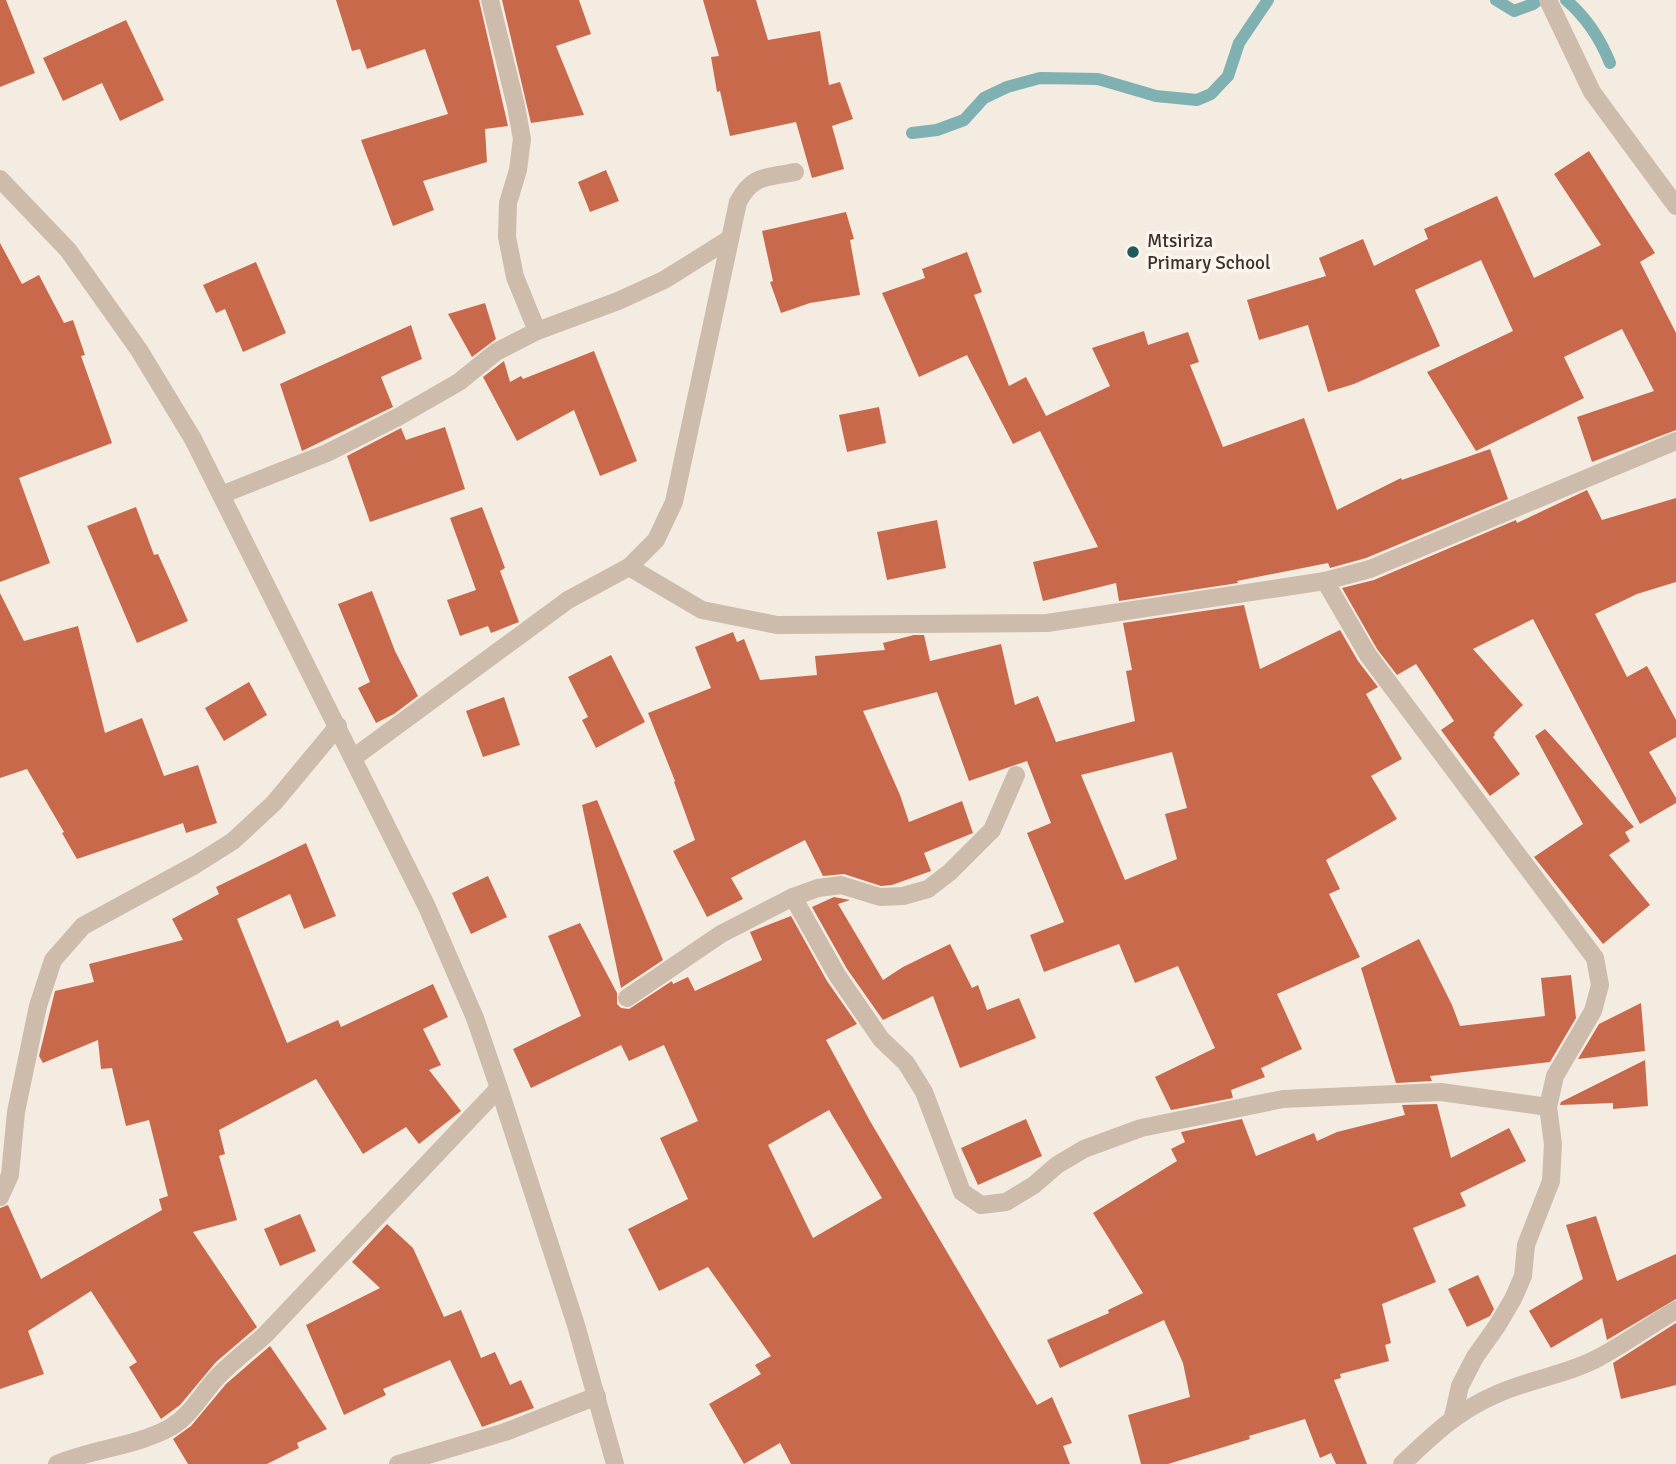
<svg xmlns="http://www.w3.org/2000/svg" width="1676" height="1464" font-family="Signika,sans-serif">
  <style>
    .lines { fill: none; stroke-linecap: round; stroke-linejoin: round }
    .stream { stroke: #7fb0b2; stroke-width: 12 }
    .building { fill: #c8694b; fill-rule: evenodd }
    .minor { stroke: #cdbbac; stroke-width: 18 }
    .poi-dot { fill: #1f5a5e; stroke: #fbf5ee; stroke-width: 2.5 }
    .labels { text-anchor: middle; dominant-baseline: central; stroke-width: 7; stroke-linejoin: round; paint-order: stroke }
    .poi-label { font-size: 19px; fill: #3b302b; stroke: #fbf5ee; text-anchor: start }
  </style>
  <rect width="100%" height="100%" fill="#f4ebe1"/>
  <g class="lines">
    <g class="stream">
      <polyline points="1496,0 1514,11 1533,4 1538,0"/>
      <path d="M1566,0C1587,18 1600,38 1610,63"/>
      <polyline points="912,133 937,130 964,120 984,98 1007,87 1040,78 1098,79 1156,96 1197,100 1211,94 1228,76 1239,43 1268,0"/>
    </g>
  </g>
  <g class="building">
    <polygon points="0,0 6,0 35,73 0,87"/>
    <polygon points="336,0 479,0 508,126 485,129 487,162 423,181 434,210 393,226 361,140 448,114 425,49 367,69 360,49 352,51"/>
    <polygon points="502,0 579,0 591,34 556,46 584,115 531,123"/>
    <polygon points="703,0 756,0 768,40 820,31 829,85 840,82 853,119 832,126 844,169 812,178 796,122 730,136 720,91 717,92 711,57 719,56"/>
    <polygon points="126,20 164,100 120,121 102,83 63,101 43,58"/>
    <polygon points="1589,151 1655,253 1640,262 1676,333 1676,430 1592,462 1577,417 1654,391 1622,329 1564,357 1584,398 1476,451 1427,372 1513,331 1481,260 1415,290 1440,346 1354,384 1328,392 1308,325 1259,340 1247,300 1326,276 1319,258 1363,239 1374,266 1428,239 1424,229 1497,196 1534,278 1601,245 1554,174"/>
    <polygon points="606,170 619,201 590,212 578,182"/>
    <polygon points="846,212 854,239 850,240 860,295 810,303 781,313 770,282 773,281 762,231"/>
    <polygon points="0,243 22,284 39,275 64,323 73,320 85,355 81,356 112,443 19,478 50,563 0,582"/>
    <polygon points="967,252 982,292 974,295 1009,386 1026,377 1046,416 1110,386 1092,348 1144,331 1148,345 1188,332 1199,362 1190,365 1223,447 1304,418 1337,510 1401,478 1402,480 1490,449 1508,499 1366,558 1330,568 1328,563 1237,581 1238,583 1119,601 1116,583 1043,601 1033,562 1098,547 1040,431 1013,444 967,355 919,377 882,293 925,278 922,269"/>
    <polygon points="256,262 286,333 243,352 225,309 216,313 203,285"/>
    <polygon points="485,303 496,339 472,357 448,314"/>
    <polygon points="411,325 422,359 381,377 393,407 302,451 280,384"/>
    <polygon points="594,351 637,461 600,476 574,410 517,441 483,377 504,361 510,382 521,376 523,379"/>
    <polygon points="879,407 886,443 847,452 839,415"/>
    <polygon points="445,427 465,489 370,522 347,456 401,428 406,440"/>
    <polygon points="1587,490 1602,520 1676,498 1676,582 1637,594 1595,614 1627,677 1647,666 1676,720 1676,737 1649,752 1676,798 1676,803 1640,824 1533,619 1473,649 1523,705 1494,733 1495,735 1493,737 1520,774 1490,796 1441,730 1454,721 1416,664 1397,675 1377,649 1342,588 1374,580 1516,520 1517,523"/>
    <polygon points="136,507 154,555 158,554 188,621 137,643 87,526"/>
    <polygon points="482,507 505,568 500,571 519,622 491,633 488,626 460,636 447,600 476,590 450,518"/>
    <polygon points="937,520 946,568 887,580 877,532"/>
    <polygon points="372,591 395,651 418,696 394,714 376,723 358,688 370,682 338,604"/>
    <polygon points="0,593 24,641 78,626 105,733 142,718 164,776 198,765 217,823 186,833 183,823 77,859 62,833 64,832 27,769 0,778"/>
    <path d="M1244,605L1260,669L1340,630L1358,661L1378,687L1366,694L1402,759L1371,776L1397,819L1326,860L1340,889L1329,894L1360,957L1277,994L1302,1049L1261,1068L1265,1077L1231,1090L1233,1098L1171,1110L1155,1077L1215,1048L1178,966L1135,983L1119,944L1044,972L1030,935L1064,922L1027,833L1051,823L1027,761L969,781L937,692L863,711L900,795L909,822L962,801L973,833L924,853L931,871L892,885L881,886L844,874L823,876L805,840L731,878L743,899L707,917L673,851L695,840L674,782L675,781L648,713L711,688L695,647L733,632L737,642L744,639L760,680L817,675L815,656L885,650L883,643L914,635H924L930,661L1001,644L1015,705L1038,696L1056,742L1135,721L1126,671L1132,670L1123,623ZM1172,752L1187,808L1165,814L1177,859L1125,880L1081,775Z"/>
    <polygon points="611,655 645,722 596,748 582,720 588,717 568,677"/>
    <polygon points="249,682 267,715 224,741 205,708"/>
    <polygon points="504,697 520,745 483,757 466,711"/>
    <polygon points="1545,729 1634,827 1625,832 1630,841 1609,855 1650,905 1603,944 1534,857 1583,824 1535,736"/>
    <polygon points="597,800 663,960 621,988 582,805"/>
    <polygon points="306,843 336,916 304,929 290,894 237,919 287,1043 338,1020 341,1027 433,984 448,1017 423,1029 441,1065 429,1070 461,1111 419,1144 406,1127 363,1154 316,1079 219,1130 225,1154 219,1156 237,1220 193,1232 257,1327 216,1362 180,1405 161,1419 129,1367 137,1362 91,1291 28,1331 44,1374 0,1389 0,1208 8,1205 41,1279 162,1210 159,1199 168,1196 149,1120 126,1126 112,1068 101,1069 98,1040 43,1063 39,1056 55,991 94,982 89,964 183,940 172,919 219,894 216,887"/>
    <polygon points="488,876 507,917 471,934 452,893"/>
    <polygon points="834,897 850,900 838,904 883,980 903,967 950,944 972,988 978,985 987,1010 1019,998 1036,1038 960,1068 933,996 883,1020 847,969 812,907"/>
    <path d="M791,916L827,981L857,1024L826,1040L870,1121L1037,1405L1052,1397L1072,1443L1063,1446L1070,1464H791L780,1443L744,1464L709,1404L761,1374L755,1365L771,1356L708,1267L659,1291L628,1229L688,1199L660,1138L698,1121L664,1045L629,1061L621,1045L531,1088L513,1049L581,1016L548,936L580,923L617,993V1004L621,1008L629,1009L672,981L673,984L688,977L695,991L762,960L750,932ZM829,1110L882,1198L813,1238L768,1145Z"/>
    <polygon points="1419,939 1452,1005 1460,1026 1545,1016 1541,978 1571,975 1576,1018 1550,1062 1430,1076 1432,1081 1396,1083 1361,968"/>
    <polygon points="1641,1003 1645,1051 1578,1059 1599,1024"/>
    <polygon points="1645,1060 1648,1106 1613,1109 1613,1103 1560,1105 1561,1102"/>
    <polygon points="1437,1104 1451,1158 1509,1128 1526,1161 1460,1193 1466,1206 1413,1228 1436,1282 1382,1304 1391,1343 1385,1345 1389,1361 1340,1374 1341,1378 1334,1380 1367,1464 1336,1464 1331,1453 1320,1458 1305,1419 1249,1436 1250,1439 1168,1464 1141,1464 1128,1415 1190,1397 1183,1363 1164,1320 1060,1368 1047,1340 1109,1313 1108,1310 1143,1293 1093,1213 1177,1161 1171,1149 1185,1142 1181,1132 1242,1119 1256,1156 1314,1133 1317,1141 1337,1132 1405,1115 1402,1105"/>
    <polygon points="1026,1119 1042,1156 978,1185 961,1148"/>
    <polygon points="300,1214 316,1251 280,1266 264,1229"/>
    <polygon points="1596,1216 1617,1281 1676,1254 1676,1299 1607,1340 1602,1318 1551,1348 1529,1311 1583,1279 1566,1225"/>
    <polygon points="387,1224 413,1248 444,1317 461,1310 481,1358 495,1352 510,1385 521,1380 534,1408 482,1427 450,1360 383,1389 386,1395 344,1415 306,1325 380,1288 352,1262"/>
    <polygon points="1478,1275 1494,1309 1490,1316 1467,1327 1448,1289"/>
    <polygon points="1676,1323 1676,1385 1621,1399 1613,1363"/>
    <polygon points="270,1346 327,1429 297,1443 299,1448 267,1464 188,1464 173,1439 191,1426 226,1384"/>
  </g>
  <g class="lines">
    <g class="minor">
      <polyline points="490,0 516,106 522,139 518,170 508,203 507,237 515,277 537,331"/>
      <polyline points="1548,0 1592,92 1676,206"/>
      <polyline points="0,179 68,250 139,350 193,439 427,907 475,1018 499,1088 576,1325 615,1464"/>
      <polyline points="221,495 327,453 398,417 459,382 496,352 537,331 618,301 664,280 728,240"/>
      <polyline points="629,567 702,610 777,625 1047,623 1325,581 1370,569 1676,441"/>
      <polyline points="1325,581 1368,655 1595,958 1600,985 1593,1011 1555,1076 1548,1107 1553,1144 1551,1181 1526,1245 1523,1276 1513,1299 1497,1326 1475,1357 1460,1386 1453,1417"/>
      <path d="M353,758L568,600L629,567L656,540L674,502L738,202C753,174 767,178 795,172"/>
      <polyline points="793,897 837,975 881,1039 906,1063 924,1092 962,1192 981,1205 1006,1202 1034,1185 1057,1165 1084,1149 1141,1128 1283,1099 1441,1092 1548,1107"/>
      <polyline points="627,998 721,934 793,897 818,888 841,885 880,897 903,896 928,889 950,872 992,830 1016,775"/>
      <polyline points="0,1197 10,1175 16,1112 38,1006 53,960 83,926 195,865 233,841 274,803 338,726"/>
      <path d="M57,1464C94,1448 135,1447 171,1427C189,1416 199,1399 212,1383C227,1365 247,1351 265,1335L499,1088"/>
      <polyline points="398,1464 505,1432 597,1396"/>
      <path d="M1402,1464C1433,1435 1457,1411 1497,1394C1530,1379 1566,1375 1598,1358C1625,1344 1650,1325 1676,1310"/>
    </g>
  </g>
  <circle class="poi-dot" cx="1133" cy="252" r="7"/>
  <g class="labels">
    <g class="poi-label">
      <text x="1147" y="241">Mtsiriza<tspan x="1147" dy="22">Primary School</tspan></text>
    </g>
  </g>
</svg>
